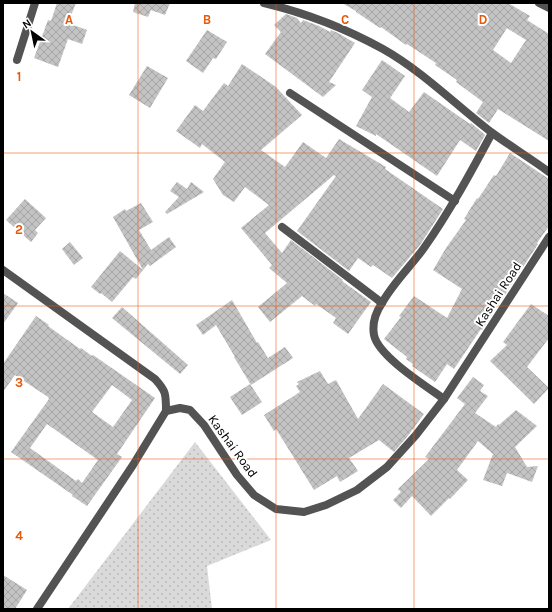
<svg xmlns="http://www.w3.org/2000/svg" width="552" height="612" font-family="Karla,sans-serif">
  <style>
    .grass { fill: url(#grass-dots) }
    .building { fill: url(#building-cross-hatch); fill-rule: evenodd }
    .lines { fill: none; stroke-linecap: round; stroke-linejoin: round }
    .minor { stroke: #535353; stroke-width: 8 }
    .tertiary { stroke: #535353; stroke-width: 8 }
    .grid { fill: none; stroke: #e8590c; stroke-width: 1; stroke-opacity: 0.55 }
    .labels { text-anchor: middle; dominant-baseline: central; stroke-width: 4; stroke-linejoin: round; paint-order: stroke }
    .street-label { font-size: 13px; fill: #000; stroke: #fff }
    .grid-label { font-size: 13px; text-anchor: middle; font-weight: bold; fill: #e8590c; stroke: #fff; stroke-width: 4; stroke-linejoin: round; paint-order: stroke }
  </style>
  <defs>
    <pattern id="grass-dots" width="8" height="8" patternUnits="userSpaceOnUse"><rect width="8" height="8" fill="#dadada"/><path d="M2 2h.1M6 6h.1" fill="none" stroke="#b9b9b9" stroke-width="1.8" stroke-linecap="round"/></pattern>
    <pattern id="building-cross-hatch" width="8" height="8" patternUnits="userSpaceOnUse"><rect width="8" height="8" fill="#c3c3c3"/><path d="M0 0l8 8M0 8l8-8" fill="none" stroke="#a6a6a6"/></pattern>
  </defs>
  <rect width="100%" height="100%" fill="#fff"/>
  <polygon class="grass" points="195,442 271,540 207,566 212,609 68,609"/>
  <g class="building">
    <polygon points="57,3 76,3 68,23 87,30 82,44 68,39 58,67 34,58 48,20 51,21"/>
    <polygon points="135,3 170,3 165,15 151,10 148,17 133,12"/>
    <path d="M342,3H508L530,16L527,20L549,34V141L498,109L489,123L476,113L483,102L456,82L457,80L435,65L436,63L407,44L406,45L381,27L380,28L356,12V11ZM507,28L526,40L511,63L493,50Z"/>
    <polygon points="286,14 297,18 301,23 303,20 319,26 330,32 331,30 338,33 355,43 329,82 336,85 323,97 265,54 281,32 274,25"/>
    <polygon points="207,30 227,42 216,59 213,58 203,73 186,61"/>
    <polygon points="382,60 405,76 390,98 409,112 424,92 470,124 471,123 483,133 485,135 476,151 460,140 437,176 376,134 376,136 356,126 372,97 362,90"/>
    <polygon points="242,64 276,87 302,115 261,150 285,167 303,142 326,158 339,139 386,167 385,169 443,209 420,245 392,278 373,265 371,267 358,258 349,271 297,231 336,176 334,175 265,233 282,253 291,240 343,280 342,281 371,302 348,334 333,323 336,318 316,304 315,306 302,296 270,322 258,307 287,283 269,268 272,265 241,228 269,205 245,187 234,202 223,195 213,179 225,162 202,144 200,148 176,131 195,105 203,111 224,83 228,86"/>
    <polygon points="147,66 168,78 150,108 129,95"/>
    <polygon points="510,153 549,179 549,226 537,243 538,244 482,330 481,329 454,369 447,364 435,382 412,366 413,364 406,359 407,357 384,339 401,317 399,316 414,296 447,318 462,289 433,270 446,248 466,220 464,219 477,198 478,199 494,175 496,176"/>
    <polygon points="177,182 187,189 191,182 204,192 167,214 165,212 179,197 170,191"/>
    <polygon points="25,199 46,218 35,230 38,233 31,242 6,220"/>
    <polygon points="141,203 153,222 139,230 151,250 169,237 176,247 150,266 148,264 143,270 113,217 125,209 126,211"/>
    <polygon points="70,242 83,258 74,265 62,249"/>
    <polygon points="120,251 143,270 136,279 133,277 112,302 101,293 100,294 91,287"/>
    <polygon points="3,293 18,303 3,324"/>
    <polygon points="232,300 257,343 258,342 268,358 285,347 293,358 251,385 234,357 235,357 216,325 203,335 196,325"/>
    <polygon points="531,304 549,316 549,338 527,367 549,388 534,404 490,361 507,345 503,342"/>
    <polygon points="122,307 188,365 180,374 112,318"/>
    <path d="M36,316L49,325L48,326L80,349L81,348L92,356L93,355L155,398L117,454L122,457L87,506L72,496L73,495L11,452L49,399L48,397L15,375L3,392V364ZM112,385L132,400L113,427L92,412ZM47,424L98,460L82,483L78,479L76,481L30,448Z"/>
    <polygon points="320,371 328,384 336,380 358,419 383,384 424,414 407,437 394,452 379,440 349,458 358,471 340,482 337,476 314,490 276,429 274,431 264,415 300,392 296,386 299,384 297,382"/>
    <polygon points="473,377 484,385 480,391 488,396 475,413 496,427 498,424 499,425 516,410 537,426 515,447 527,467 538,466 532,482 507,473 502,486 483,480 493,454 478,441 457,470 468,480 450,499 449,498 431,516 412,496 401,508 393,500 401,492 398,489 429,459 425,457 465,404 457,398"/>
    <polygon points="250,384 262,402 242,415 230,397"/>
    <polygon points="3,575 27,590 15,609 3,609"/>
  </g>
  <g class="lines">
    <g class="minor">
      <path d="M264,3C306,13 345,28 383,49C422,71 456,105 491,132C510,146 530,158 549,172"/>
      <polyline points="539,3 549,8"/>
      <polyline points="17,60 35,3"/>
      <polyline points="290,93 455,201"/>
      <polyline points="282,227 382,303"/>
      <path d="M444,399C426,386 378,356 374,335C372,324 376,312 382,303C393,283 411,266 424,248C450,211 471,172 492,133"/>
    </g>
    <g class="tertiary">
      <path d="M3,270L155,379C166,391 166,394 166,411"/>
      <polyline points="37,609 133,465 166,411 180,408 190,410 204,425 237,475 254,495 276,509 304,512 326,505 357,490 387,467 416,435 444,399 549,237"/>
    </g>
  </g>
  <path class="grid" d="M138,3V609M276,3V609M414,3V609M3,153H549M3,306H549M3,459H549"/>
  <g class="labels">
    <g class="street-label">
      <text transform="translate(498 294) rotate(-57)">Kashai Road</text>
      <text transform="translate(233 446) rotate(54)">Kashai Road</text>
    </g>
  </g>
  <g class="grid-label">
    <text x="69" y="24">A</text>
    <text x="207" y="24">B</text>
    <text x="345" y="24">C</text>
    <text x="483" y="24">D</text>
    <text x="19" y="81">1</text>
    <text x="19" y="234">2</text>
    <text x="19" y="387">3</text>
    <text x="19" y="540">4</text>
  </g>
  <rect width="552" height="612" fill="none" stroke="#000000" stroke-width="8"/>
  <g transform="translate(32 32) rotate(327)" stroke="#ffffff" stroke-width="3" paint-order="stroke">
  <path d="M0-3L7 15L0 10L-7 15Z" fill="#000000"/>
  <text y="-6" font-size="11" font-weight="bold" text-anchor="middle" fill="#000000">N</text>
  </g>
</svg>
